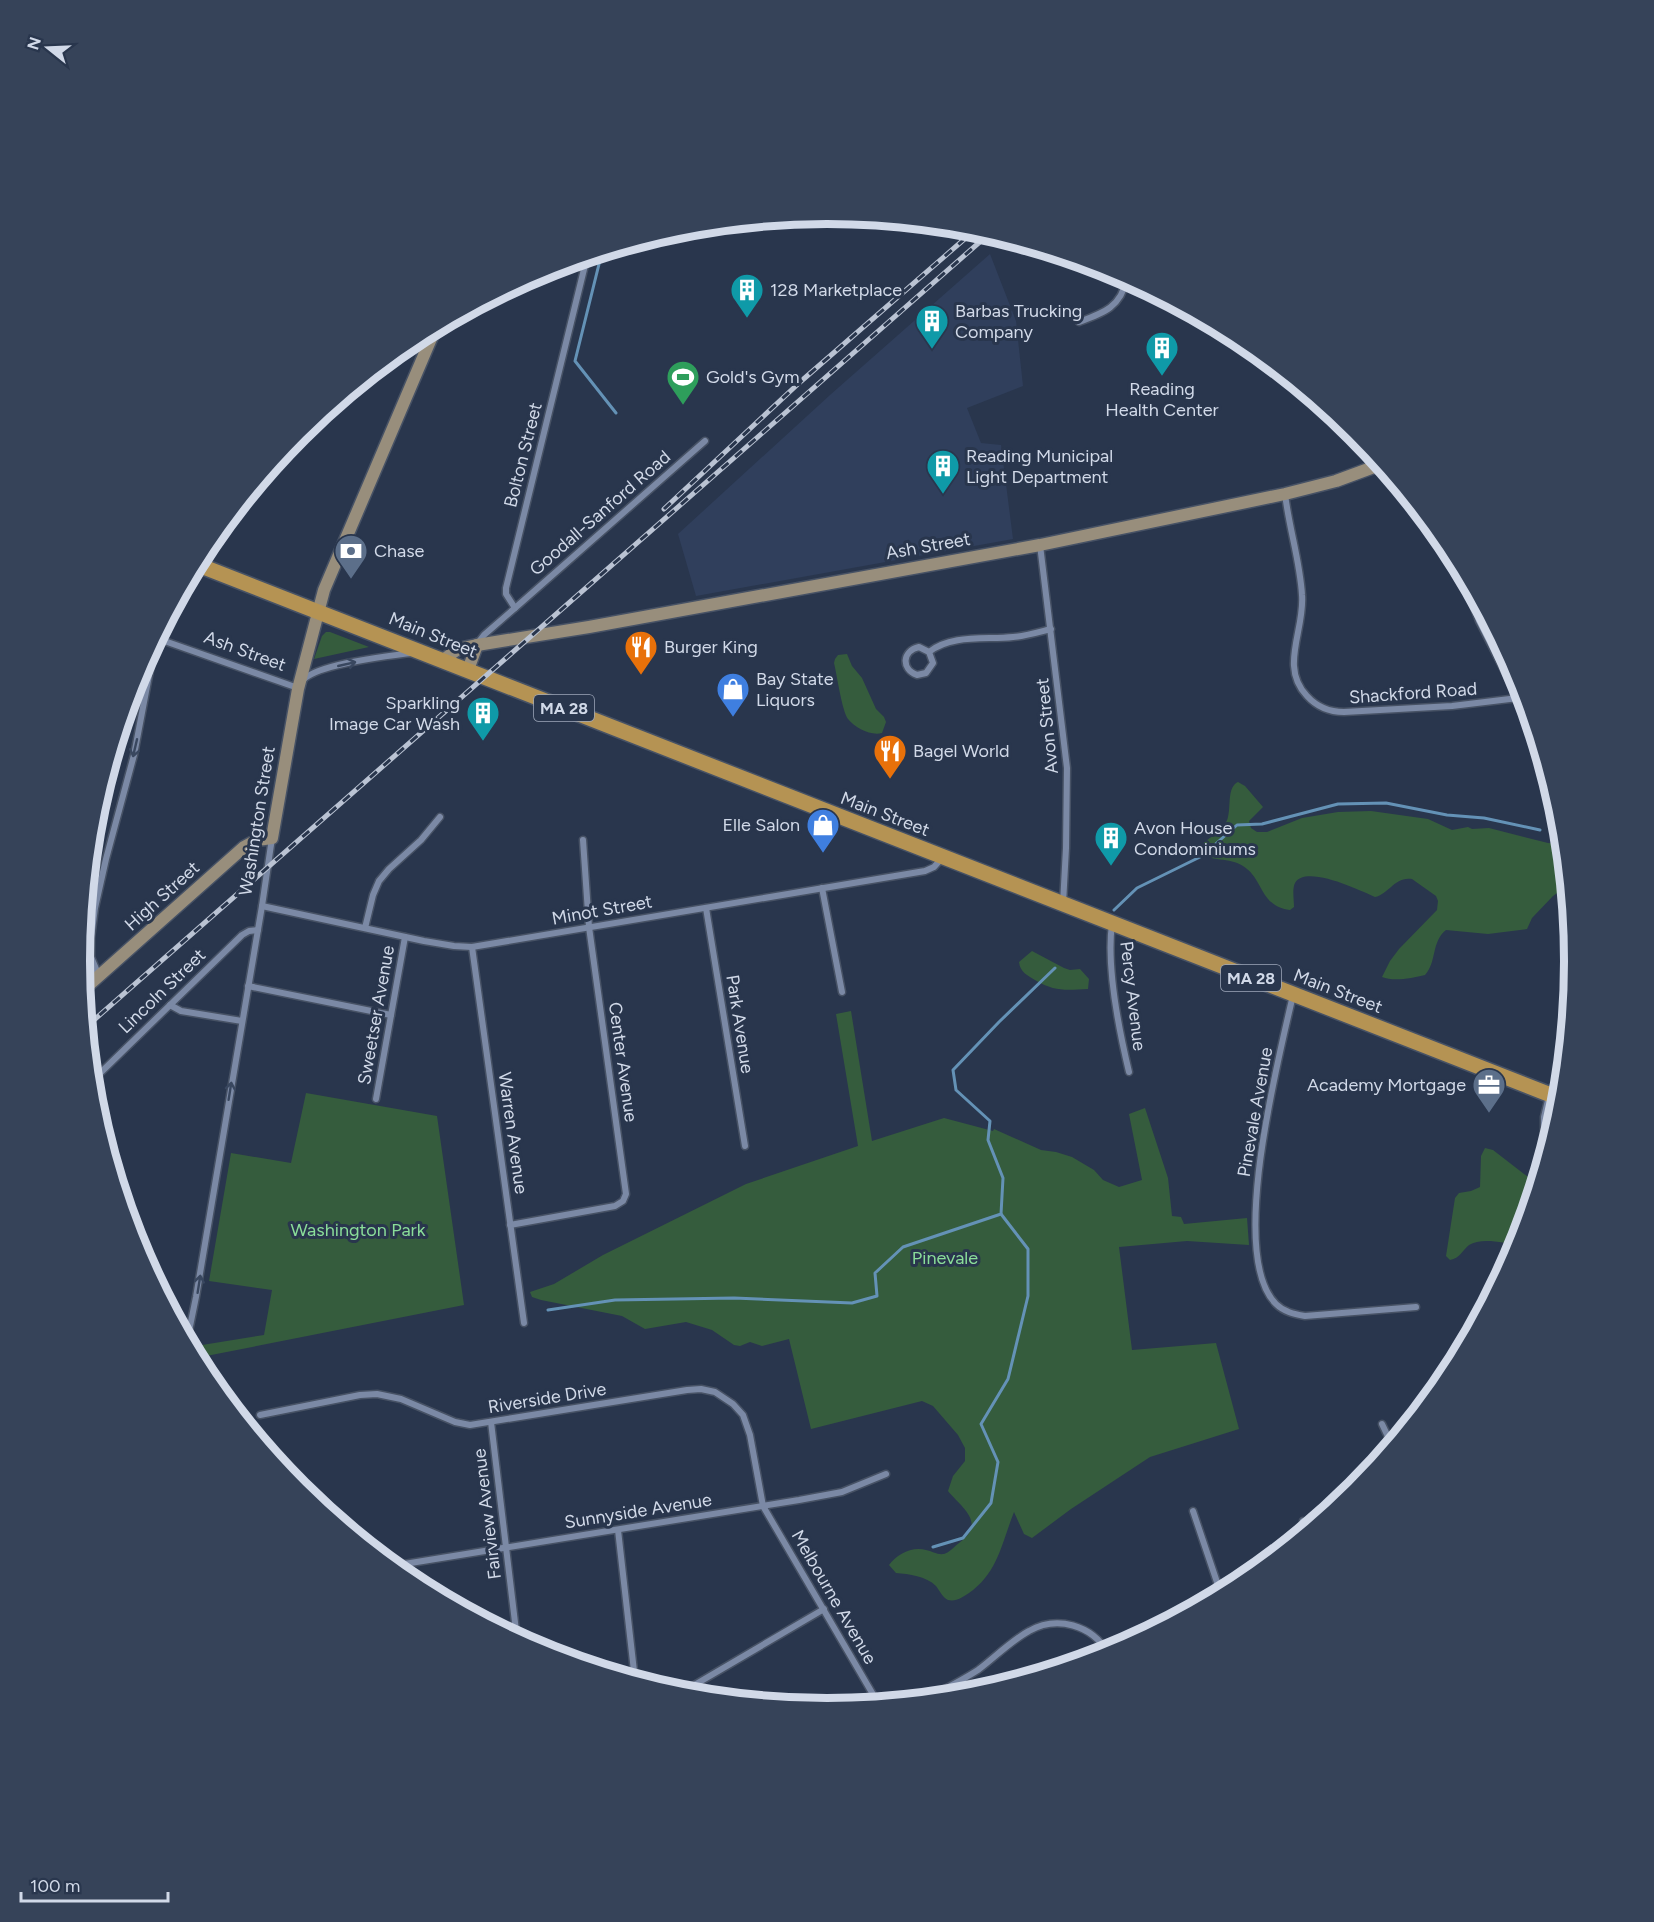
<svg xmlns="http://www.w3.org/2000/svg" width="1654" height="1922" font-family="Figtree,sans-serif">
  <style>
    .built { fill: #303f5c }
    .green { fill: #355c3d }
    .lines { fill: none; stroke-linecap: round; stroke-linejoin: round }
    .stream { stroke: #6492b6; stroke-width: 3 }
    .street-casing { stroke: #475265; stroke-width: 9 }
    .secondary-casing { stroke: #475265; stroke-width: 15 }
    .primary-casing { stroke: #475265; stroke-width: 18 }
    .street { stroke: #7b89a5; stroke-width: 6 }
    .secondary { stroke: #988e7c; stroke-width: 12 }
    .primary { stroke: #b59353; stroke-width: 15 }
    .rail-casing { stroke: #bac3d3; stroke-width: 5 }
    .rail { stroke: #29364d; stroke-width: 3; stroke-dasharray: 9; stroke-linecap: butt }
    .oneway { stroke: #39475f }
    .labels { text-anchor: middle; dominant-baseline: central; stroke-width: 6; stroke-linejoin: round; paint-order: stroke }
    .shield { fill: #29364d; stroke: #9fa8ba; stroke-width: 1.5 }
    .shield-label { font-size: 16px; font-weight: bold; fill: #d1d9e8 }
    .poi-label { font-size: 18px; fill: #d1d9e8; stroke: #29364d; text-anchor: start }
    .street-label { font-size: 18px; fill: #d1d9e8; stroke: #29364d }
    .park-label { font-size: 18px; fill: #8add99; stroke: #29364d }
    .rim { fill: none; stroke: #d1d9e8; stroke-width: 8 }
  </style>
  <rect width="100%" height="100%" fill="#29364d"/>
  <polygon class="built" points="990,254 1016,321 1023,386 967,408 981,443 1001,445 1013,539 696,596 678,534 830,395"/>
  <g class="green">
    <polygon points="326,632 330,632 369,647 314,659 322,636"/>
    <path d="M847,654L852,666L862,678L876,709L884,717L886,722L882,733C871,736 855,728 848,719C842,711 837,675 834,663L835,659L838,655Z"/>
    <path d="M1238,782L1245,786L1263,807L1249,821L1251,828L1257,832H1267L1302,818L1338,812L1371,811L1428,819L1452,830L1468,827L1472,829L1489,828L1548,843L1563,844L1567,886L1553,896L1532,918L1527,929L1488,934L1446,930C1431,942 1437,962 1425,975C1412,978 1394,982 1382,977L1390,961L1399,949L1437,910L1438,901L1436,896L1412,879C1395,876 1389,894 1375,897C1361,891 1306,864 1295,883C1292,889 1294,900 1294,907L1290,910C1259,906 1264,879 1243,866C1230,857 1210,862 1197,852L1199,846C1209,838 1225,830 1228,817C1231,806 1227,787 1238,782Z"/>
    <path d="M1032,951L1064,968L1070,970L1080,969L1089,979L1088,989C1066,990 1055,992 1035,980C1027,975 1020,972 1019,962Z"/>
    <path d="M851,1011L872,1141L944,1118L993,1131L994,1129L1041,1150L1056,1152L1072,1157L1094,1170L1103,1180L1119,1187L1142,1180L1129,1114L1145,1108L1168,1178L1172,1216L1181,1217L1184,1224L1247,1218L1249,1245L1187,1241L1119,1247L1132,1350L1216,1343L1239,1429L1150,1457L1071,1509L1032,1538L1024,1534L1014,1512C1002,1542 998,1573 969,1593C963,1597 956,1602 948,1600C942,1597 940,1591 936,1586C926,1576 909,1574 896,1573L889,1565C897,1554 912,1546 926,1550C932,1551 937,1555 944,1554C949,1553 955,1546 959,1543C987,1523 962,1508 948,1491L953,1476L965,1461V1448L958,1435L933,1406L922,1401L811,1429L789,1339L762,1346L750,1342L740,1346L734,1345L712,1330L686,1322L645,1329L622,1316L541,1300L532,1297L530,1292L554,1284L603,1255L746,1184L858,1146L836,1014Z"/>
    <polygon points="306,1093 437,1116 464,1305 196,1358 194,1355 196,1346 264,1335 272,1290 209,1281 231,1153 291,1163"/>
    <path d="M1485,1148L1493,1150L1532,1180V1198L1518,1245C1505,1243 1481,1237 1469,1245C1462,1251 1460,1258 1450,1260L1446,1256L1455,1198L1459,1193L1471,1191L1480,1187L1481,1156Z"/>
  </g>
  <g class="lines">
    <g class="stream">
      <polyline points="602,252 575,361 616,413"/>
      <polyline points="1114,910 1137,888 1202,856 1237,825 1262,824 1338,804 1386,803 1447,815 1484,818 1540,830"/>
      <polyline points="548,1310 615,1300 734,1298 852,1303 877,1296 875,1273 903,1247 1001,1214 1003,1178 988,1140 990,1121 956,1090 953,1070 999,1022 1055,968"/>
      <polyline points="933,1547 963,1538 991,1503 998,1462 981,1424 1008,1379 1028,1296 1028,1249 1001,1214"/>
    </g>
    <g class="street-casing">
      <g id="street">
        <path d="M1079,322C1104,313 1121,307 1127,278"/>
        <path d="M1285,494C1289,528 1300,561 1302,595C1305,630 1279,667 1307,696C1317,707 1330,712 1344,712L1452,706L1518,698"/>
        <polyline points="1040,545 1067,768 1066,848 1063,904"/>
        <polyline points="1457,562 1479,621 1535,731"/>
        <polyline points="515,608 705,441"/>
        <polyline points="156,638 298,688"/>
        <polyline points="477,644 484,635 515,608 506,594 506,588 587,257"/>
        <path d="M929,652L919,647C902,651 901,669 917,675L926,673L933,663L929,652C952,634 986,640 1013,637C1026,636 1039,632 1051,629"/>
        <path d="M303,680C318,664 388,656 411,653"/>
        <polyline points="822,888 842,992"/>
        <polyline points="262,906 424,941 454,946 472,947 925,871 934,867 942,858"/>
        <polyline points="706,908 745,1146"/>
        <path d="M1112,924C1106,967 1119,1030 1129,1072"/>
        <polyline points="365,928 373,895 379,881 389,869 421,840 440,817"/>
        <polyline points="472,947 524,1323"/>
        <polyline points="99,976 91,957 91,938 95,908 106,859 134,755 152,660 161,630"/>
        <polyline points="248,986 391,1015"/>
        <path d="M1293,995C1279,1058 1227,1255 1276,1304C1284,1312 1294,1314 1305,1316L1416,1307"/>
        <polyline points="170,1005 181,1011 242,1021"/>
        <polyline points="91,1082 242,935 249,931 258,930"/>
        <polyline points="376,1099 405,937"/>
        <polyline points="1544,1161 1544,1117 1549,1096"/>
        <polyline points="510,1225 615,1206 623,1201 626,1194 589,927 583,840"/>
        <polyline points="187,1341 196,1297 262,906 272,838"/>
        <polyline points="260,1415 360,1395 377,1394 401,1399 455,1422 470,1425 687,1390 701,1389 715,1392 733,1404 743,1415 750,1435 763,1506 878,1703"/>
        <polyline points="491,1422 517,1639"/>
        <polyline points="1382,1424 1392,1445"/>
        <polyline points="1193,1511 1221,1594"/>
        <polyline points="1303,1521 1306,1530"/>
        <polyline points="618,1530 635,1680"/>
        <polyline points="409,1564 414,1583"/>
        <polyline points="392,1566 799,1500 842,1492 886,1474"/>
        <polyline points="679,1694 824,1609"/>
        <path d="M925,1699C943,1690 961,1681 978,1670C994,1658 1012,1640 1029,1631C1057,1615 1092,1625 1108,1653"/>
      </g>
    </g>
    <g class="secondary-casing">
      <g id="secondary">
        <polyline points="443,660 458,649 477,645 589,627 1040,545 1285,494 1336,481 1382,464"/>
        <polyline points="468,670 477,645"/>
        <polyline points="82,991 244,847 257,840 272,838 298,689 324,590 436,327"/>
      </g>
    </g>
    <g class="primary-casing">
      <polyline id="primary" points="196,564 1561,1099"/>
    </g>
    <use href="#street" class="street"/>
    <use href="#secondary" class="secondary"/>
    <use href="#primary" class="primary"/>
    <g class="rail-casing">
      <g id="rail">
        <polyline points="664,509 799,383 976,229"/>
        <polyline points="86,1027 990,233"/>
      </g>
    </g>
    <use href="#rail" class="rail"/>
  </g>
  <defs><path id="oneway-shaft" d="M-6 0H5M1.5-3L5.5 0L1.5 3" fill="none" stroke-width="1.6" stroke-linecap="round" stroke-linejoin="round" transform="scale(1.5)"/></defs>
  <g class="oneway">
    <use href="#oneway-shaft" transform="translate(347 664) rotate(-13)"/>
    <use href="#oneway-shaft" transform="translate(135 748) rotate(103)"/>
    <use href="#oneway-shaft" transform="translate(230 1091) rotate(-81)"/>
    <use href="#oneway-shaft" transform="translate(199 1284) rotate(-81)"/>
  </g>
  <defs>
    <g id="building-pin" transform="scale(1.725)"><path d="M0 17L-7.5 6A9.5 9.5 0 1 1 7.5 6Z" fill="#0f9aa8" stroke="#29364d"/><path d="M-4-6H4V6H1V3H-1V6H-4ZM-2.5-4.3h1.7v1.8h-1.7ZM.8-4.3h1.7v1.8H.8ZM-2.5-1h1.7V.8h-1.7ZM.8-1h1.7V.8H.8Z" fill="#fff"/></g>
    <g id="stadium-pin" transform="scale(1.725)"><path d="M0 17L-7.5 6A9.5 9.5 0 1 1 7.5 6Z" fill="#2e9e5b" stroke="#29364d"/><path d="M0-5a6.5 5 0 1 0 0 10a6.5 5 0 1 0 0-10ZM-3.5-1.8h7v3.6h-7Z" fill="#fff"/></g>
    <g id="bank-pin" transform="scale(1.725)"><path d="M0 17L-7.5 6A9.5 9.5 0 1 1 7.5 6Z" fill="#5c6f8a" stroke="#29364d"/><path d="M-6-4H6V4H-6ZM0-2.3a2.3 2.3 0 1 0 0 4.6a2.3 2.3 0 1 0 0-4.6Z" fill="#fff"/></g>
    <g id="restaurant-pin" transform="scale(1.725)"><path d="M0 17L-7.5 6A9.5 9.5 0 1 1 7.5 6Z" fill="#e8710a" stroke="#29364d"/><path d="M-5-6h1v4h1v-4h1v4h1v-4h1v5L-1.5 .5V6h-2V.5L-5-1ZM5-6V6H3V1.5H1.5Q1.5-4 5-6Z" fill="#fff"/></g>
    <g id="shop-pin" transform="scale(1.725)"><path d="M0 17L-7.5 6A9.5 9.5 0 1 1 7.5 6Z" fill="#3f7fe0" stroke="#29364d"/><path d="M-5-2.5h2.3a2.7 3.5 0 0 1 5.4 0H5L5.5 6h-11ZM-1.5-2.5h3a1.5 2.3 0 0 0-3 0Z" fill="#fff"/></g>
    <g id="office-pin" transform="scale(1.725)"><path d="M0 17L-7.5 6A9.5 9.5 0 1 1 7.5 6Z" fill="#5c6f8a" stroke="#29364d"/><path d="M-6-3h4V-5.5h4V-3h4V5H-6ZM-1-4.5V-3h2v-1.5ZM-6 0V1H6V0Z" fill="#fff"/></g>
  </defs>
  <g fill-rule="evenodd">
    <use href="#building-pin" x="747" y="290"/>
    <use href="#building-pin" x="932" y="321"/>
    <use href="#building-pin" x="1162" y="348"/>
    <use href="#stadium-pin" x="683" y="377"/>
    <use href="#building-pin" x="943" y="466"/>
    <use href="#bank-pin" x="351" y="551"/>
    <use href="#restaurant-pin" x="641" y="647"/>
    <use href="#shop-pin" x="733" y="689"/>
    <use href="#building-pin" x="483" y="713"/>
    <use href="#restaurant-pin" x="890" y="751"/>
    <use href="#shop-pin" x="823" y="825"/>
    <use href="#building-pin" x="1111" y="838"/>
    <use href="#office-pin" x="1489" y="1085"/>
  </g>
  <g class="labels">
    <g class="shield">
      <rect x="534" y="695" width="60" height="26" rx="4.5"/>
      <rect x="1221" y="965" width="60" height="26" rx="4.5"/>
    </g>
    <g class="shield-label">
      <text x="564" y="708">MA 28</text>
      <text x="1251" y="978">MA 28</text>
    </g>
    <g class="poi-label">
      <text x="770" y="290">128 Marketplace</text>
      <text x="955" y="311">Barbas Trucking<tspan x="955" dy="21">Company</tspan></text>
      <text x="706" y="377">Gold's Gym</text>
      <text x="1162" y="389" text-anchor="middle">Reading<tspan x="1162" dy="21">Health Center</tspan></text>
      <text x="966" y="456">Reading Municipal<tspan x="966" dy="21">Light Department</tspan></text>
      <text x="374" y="551">Chase</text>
      <text x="664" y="647">Burger King</text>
      <text x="756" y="679">Bay State<tspan x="756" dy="21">Liquors</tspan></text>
      <text x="460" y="703" text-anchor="end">Sparkling<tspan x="460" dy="21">Image Car Wash</tspan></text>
      <text x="913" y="751">Bagel World</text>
      <text x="800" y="825" text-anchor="end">Elle Salon</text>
      <text x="1134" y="828">Avon House<tspan x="1134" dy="21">Condominiums</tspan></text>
      <text x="1466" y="1085" text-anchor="end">Academy Mortgage</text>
    </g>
    <g class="street-label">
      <text transform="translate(523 455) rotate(-76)">Bolton Street</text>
      <text transform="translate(600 513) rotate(-41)">Goodall-Sanford Road</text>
      <text transform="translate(928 546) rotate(-10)">Ash Street</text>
      <text transform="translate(433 635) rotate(22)">Main Street</text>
      <text transform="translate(245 651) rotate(20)">Ash Street</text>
      <text transform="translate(1413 693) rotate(-4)">Shackford Road</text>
      <text transform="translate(1047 726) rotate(-96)">Avon Street</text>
      <text transform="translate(885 814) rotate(21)">Main Street</text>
      <text transform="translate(257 821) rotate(-81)">Washington Street</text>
      <text transform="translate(162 896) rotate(-42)">High Street</text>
      <text transform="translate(602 910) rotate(-10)">Minot Street</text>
      <text transform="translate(162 991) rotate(-44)">Lincoln Street</text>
      <text transform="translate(1338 991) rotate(21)">Main Street</text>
      <text transform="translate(1133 996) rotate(83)">Percy Avenue</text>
      <text transform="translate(376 1015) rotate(-80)">Sweetser Avenue</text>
      <text transform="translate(740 1024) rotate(81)">Park Avenue</text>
      <text transform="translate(623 1062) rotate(82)">Center Avenue</text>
      <text transform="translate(1255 1112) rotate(-80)">Pinevale Avenue</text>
      <text transform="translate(513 1133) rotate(82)">Warren Avenue</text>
      <text transform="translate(547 1398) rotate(-9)">Riverside Drive</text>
      <text transform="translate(638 1511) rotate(-9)">Sunnyside Avenue</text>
      <text transform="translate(487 1514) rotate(-97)">Fairview Avenue</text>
      <text transform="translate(834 1597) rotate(60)">Melbourne Avenue</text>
    </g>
    <g class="park-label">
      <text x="358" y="1230">Washington Park</text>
      <text x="945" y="1258">Pinevale</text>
    </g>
  </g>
  <path d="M0 0H1654V1922H0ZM90 961a737 737 0 1 1 1474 0a737 737 0 1 1-1474 0Z" fill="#364359" fill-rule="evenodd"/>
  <path class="rim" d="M90 961a737 737 0 1 1 1474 0a737 737 0 1 1-1474 0Z"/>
  <g transform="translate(48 48) rotate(288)" stroke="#29364d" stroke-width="4.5" paint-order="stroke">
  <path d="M0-4.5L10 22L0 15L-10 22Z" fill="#d1d9e8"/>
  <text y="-9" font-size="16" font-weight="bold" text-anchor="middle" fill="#d1d9e8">N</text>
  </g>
  <path d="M21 1892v9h147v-9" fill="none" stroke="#d1d9e8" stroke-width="3"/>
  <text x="30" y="1892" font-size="18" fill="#d1d9e8" stroke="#29364d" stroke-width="4.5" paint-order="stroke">100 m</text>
</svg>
